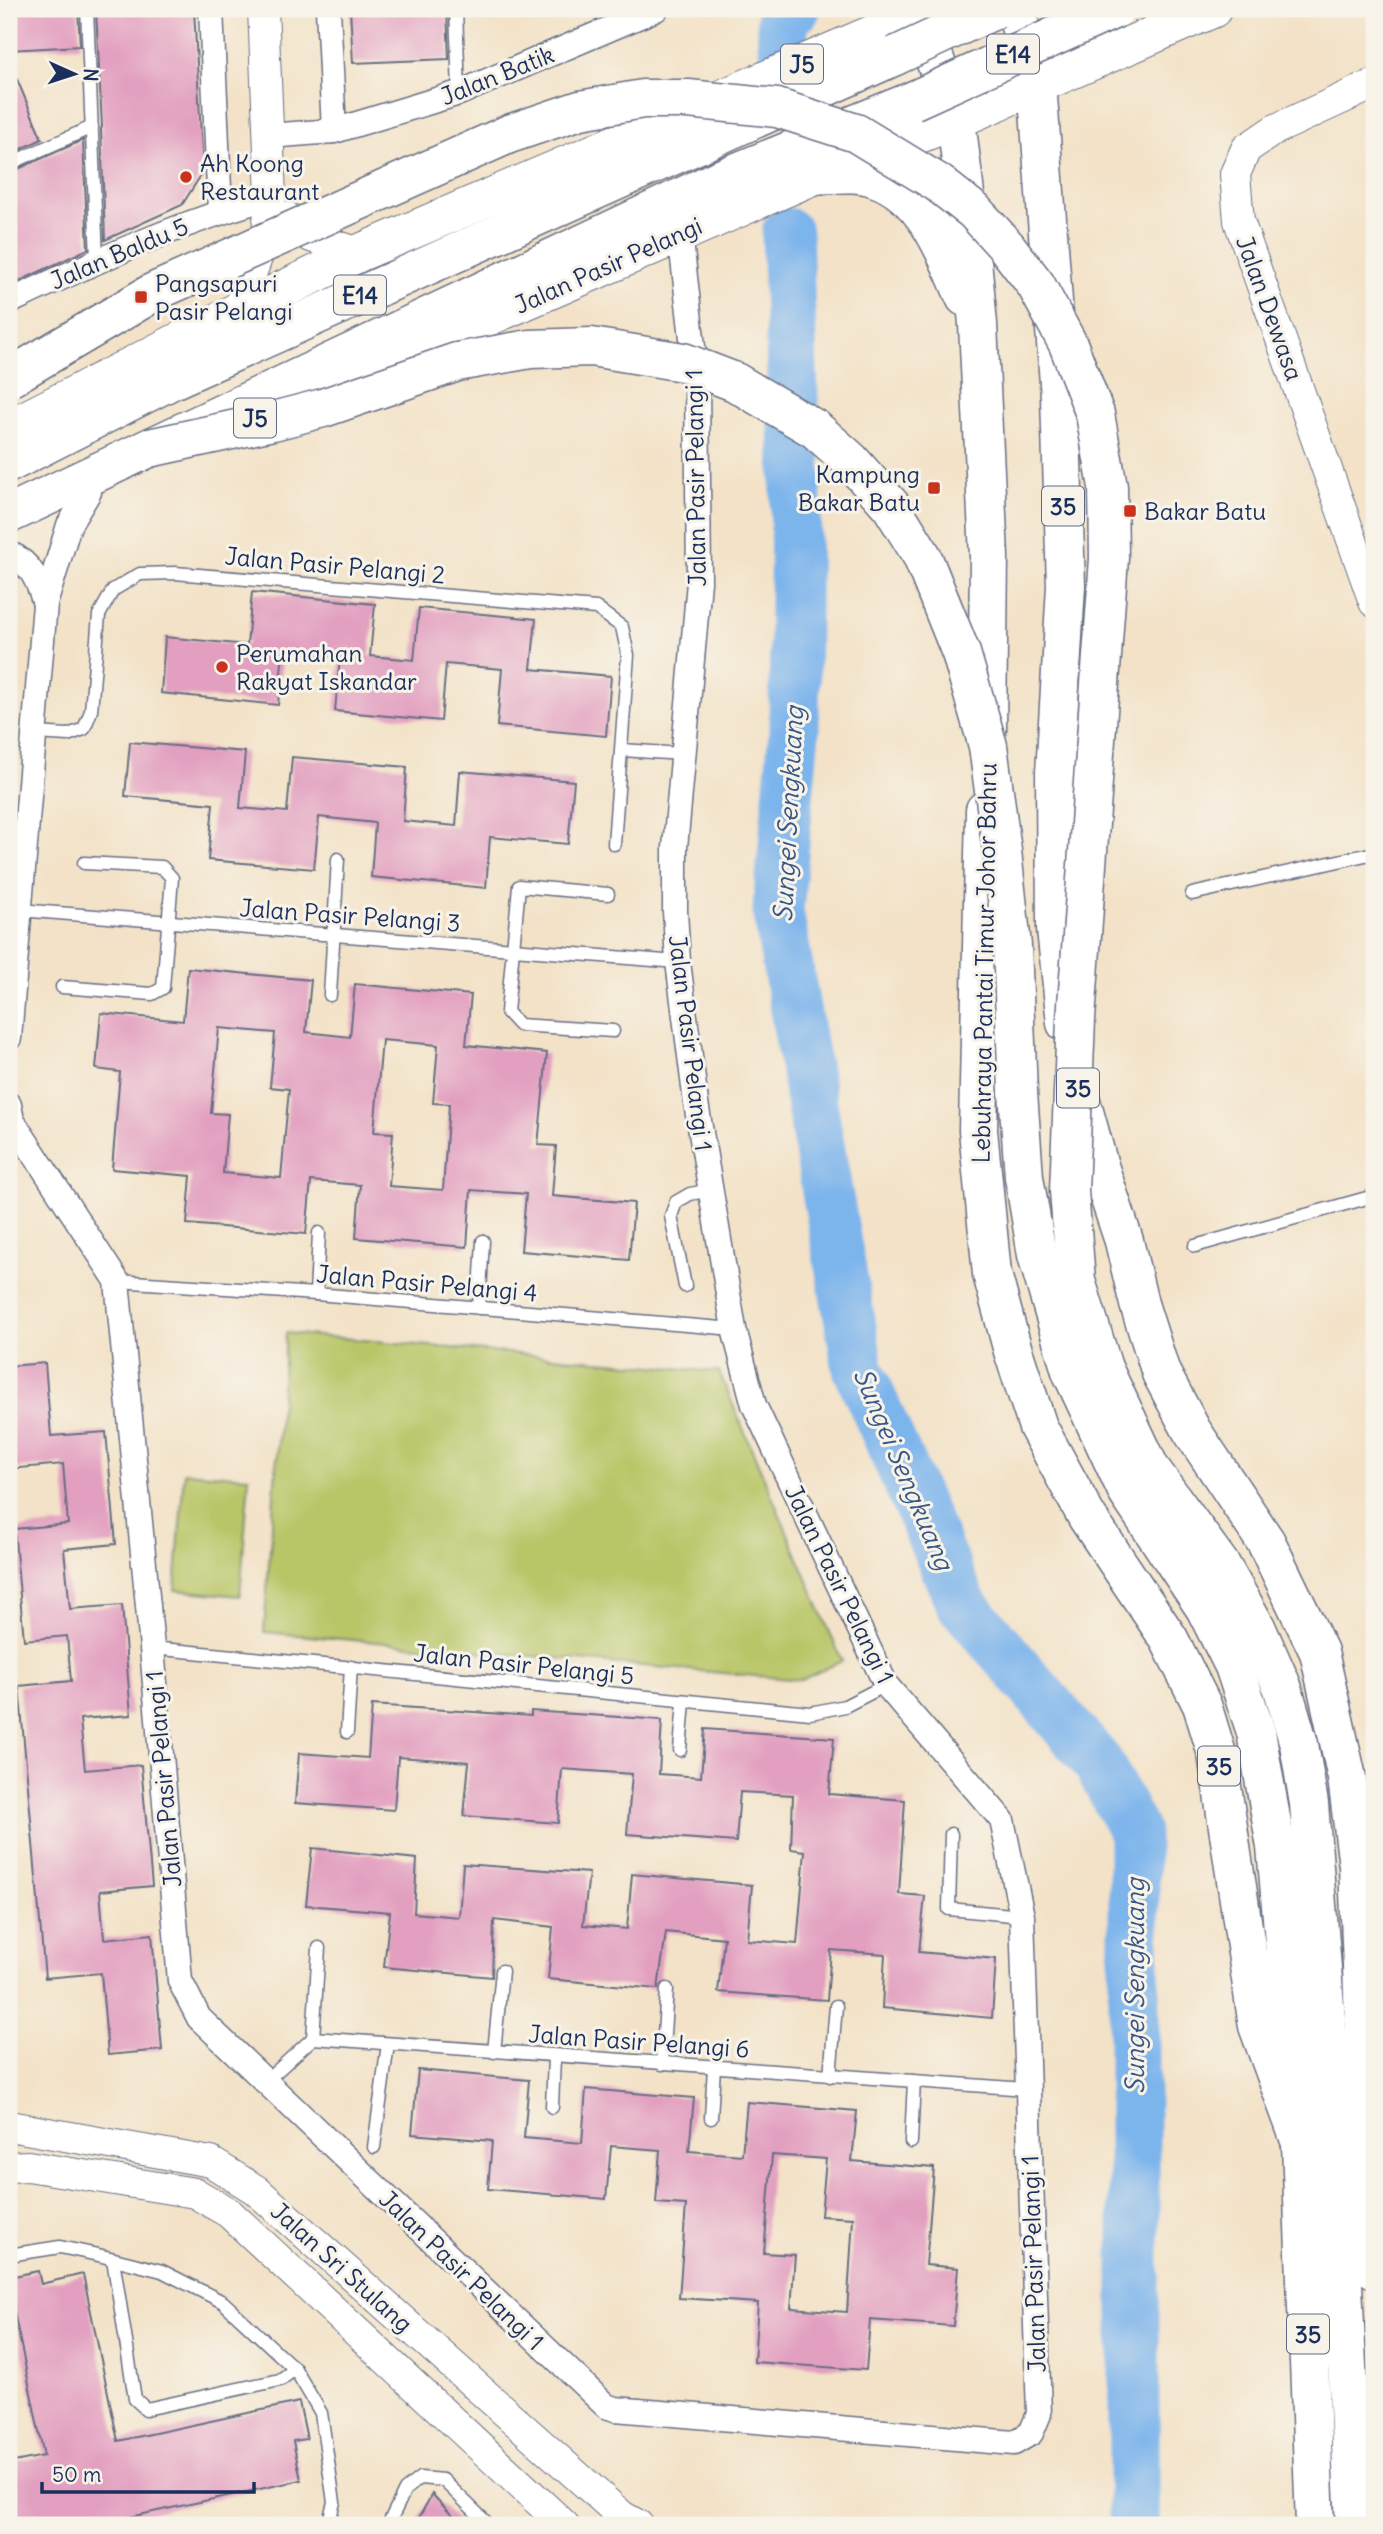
<svg xmlns="http://www.w3.org/2000/svg" width="1383" height="2534" font-family="Delius,sans-serif">
  <style>
    .garden { fill: #b9c668; stroke: #6a7a63; stroke-width: 2 }
    .lines { fill: none; stroke-linecap: round; stroke-linejoin: round }
    .river { stroke: #7cb4ec; stroke-width: 51 }
    .building { fill: #e29fc0; fill-rule: evenodd }
    .service-casing { stroke: #676e83; stroke-width: 15 }
    .minor-casing { stroke: #676e83; stroke-width: 27 }
    .tertiary-casing { stroke: #676e83; stroke-width: 32 }
    .primary-casing { stroke: #676e83; stroke-width: 39 }
    .trunk-casing { stroke: #676e83; stroke-width: 41 }
    .motorway-casing { stroke: #676e83; stroke-width: 41 }
    .service { stroke: #fff; stroke-width: 12 }
    .minor { stroke: #fff; stroke-width: 24 }
    .tertiary { stroke: #fff; stroke-width: 30 }
    .primary { stroke: #fff; stroke-width: 37 }
    .trunk { stroke: #fff; stroke-width: 38 }
    .motorway { stroke: #fff; stroke-width: 38 }
    .motorway-bridge-casing { stroke: #676e83; stroke-width: 41; stroke-linecap: butt }
    .motorway-bridge { stroke: #fff; stroke-width: 38 }
    .poi-dot { fill: #c8321e; stroke: #f7f3e8; stroke-width: 2.5 }
    .labels { text-anchor: middle; dominant-baseline: central; stroke-width: 6; stroke-linejoin: round; paint-order: stroke }
    .shield { fill: #f7f3e8; stroke: #5d6a87; stroke-width: 2 }
    .shield-label { font-size: 23px; font-weight: bold; fill: #1b2f5e }
    .street-label { font-size: 24px; fill: #1b2f5e; stroke: #f7f3e8 }
    .poi-label { font-size: 24px; fill: #1b2f5e; stroke: #f7f3e8; text-anchor: start }
    .water-label { font-size: 26px; font-style: italic; fill: #385789; stroke: #f7f3e8 }
  </style>
  <rect width="100%" height="100%" fill="#f7f3e8"/>
  <filter id="ink" filterUnits="userSpaceOnUse"><feTurbulence type="fractalNoise" baseFrequency=".0143" numOctaves="2"/><feDisplacementMap in="SourceGraphic" scale="14" xChannelSelector="R" yChannelSelector="G"/><feConvolveMatrix kernelMatrix="1 2 1 2 8 2 1 2 1" color-interpolation-filters="sRGB"/></filter>
  <filter id="wash" filterUnits="userSpaceOnUse"><feTurbulence type="fractalNoise" baseFrequency=".00686" numOctaves="4" result="noise"/><feDisplacementMap in="SourceGraphic" scale="28" xChannelSelector="R" yChannelSelector="G"/><feGaussianBlur stdDeviation="1.57" result="paint"/><feColorMatrix in="noise" values="0 0 0 0 0 0 0 0 0 0 0 0 0 0 0 0 0 1.4 0 .05"/><feComposite in="paint" operator="in"/></filter>
  <g filter="url(#wash)">
    <rect width="100%" height="100%" fill="#f3e2c7"/>
    <g class="garden">
      <polygon points="286,1333 719,1372 842,1661 801,1680 264,1632"/>
      <polygon points="184,1472 249,1477 240,1596 175,1590"/>
    </g>
    <g class="lines">
      <g class="river">
        <polyline points="783,45 782,18 795,9"/>
        <polyline points="787,233 796,482 794,731 778,911 858,1368 961,1603 1098,1763 1134,1832 1134,2525"/>
      </g>
    </g>
    <g id="blocks">
      <g class="building">
        <polygon points="9,9 78,9 80,46 9,50"/>
        <polygon points="96,9 194,9 203,172 182,205 105,240 101,129 102,127"/>
        <polygon points="350,9 447,9 449,59 353,63"/>
        <polygon points="9,60 42,139 9,155"/>
        <polygon points="83,140 88,249 9,286 9,173"/>
        <polygon points="252,592 375,604 370,656 414,660 419,608 536,619 531,669 611,676 606,736 497,726 502,669 446,664 441,721 335,711 340,657 283,652 278,705 161,693 165,637 247,645"/>
        <polygon points="130,742 245,752 240,808 287,812 292,757 407,767 403,821 456,826 460,771 574,781 568,844 490,837 486,888 371,877 375,823 319,817 314,869 208,860 213,804 125,796"/>
        <path d="M188,968L311,980L306,1032L350,1037L355,984L471,995L466,1045L547,1053L538,1145L556,1146L552,1196L634,1203L629,1260L521,1251L526,1194L471,1190L467,1247L356,1238L360,1185L311,1181L306,1234L187,1224L191,1176L112,1169L120,1072L96,1069L101,1013L183,1021ZM219,1028L275,1033L270,1087L289,1089L281,1178L223,1173L228,1114L211,1113ZM382,1040L438,1045L433,1103L449,1104L443,1190L389,1186L393,1133L374,1132Z"/>
        <polygon points="45,1363 51,1436 106,1432 116,1544 64,1549 70,1609 122,1605 131,1715 80,1719 85,1770 141,1765 152,1886 100,1891 104,1939 152,1934 162,2050 108,2055 101,1973 45,1978 19,1686 71,1681 67,1636 24,1640 14,1529 68,1524 63,1464 9,1469 9,1366"/>
        <polygon points="372,1705 531,1716 531,1711 662,1720 659,1774 701,1777 705,1729 834,1738 829,1794 905,1800 899,1894 925,1896 919,1952 996,1959 992,2018 882,2008 885,1954 831,1950 827,2000 718,1992 724,1938 666,1932 658,1989 548,1979 553,1927 494,1920 492,1977 384,1967 390,1912 306,1905 312,1848 417,1859 414,1913 459,1917 463,1864 589,1873 583,1925 627,1929 632,1874 752,1885 747,1940 797,1944 805,1851 791,1849 793,1795 740,1792 736,1842 627,1834 632,1774 562,1769 558,1823 464,1816 469,1762 398,1757 394,1810 295,1803 299,1753 368,1758"/>
        <path d="M418,2070L529,2080L524,2138L582,2143L586,2089L694,2098L689,2151L742,2155L747,2102L857,2111L852,2161L934,2168L926,2265L958,2268L953,2326L870,2320L866,2370L754,2362L758,2303L679,2298L686,2205L656,2203L660,2150L611,2146L606,2199L488,2189L492,2141L412,2134ZM772,2155L826,2159L821,2216L853,2218L847,2312L791,2308L795,2255L764,2253Z"/>
        <polygon points="38,2271 41,2284 83,2274 118,2441 299,2402 307,2439 293,2441 301,2480 93,2525 9,2525 9,2463 44,2456 9,2288 9,2277"/>
        <polygon points="432,2494 461,2525 415,2525"/>
      </g>
    </g>
  </g>
  <g filter="url(#ink)">
    <use href="#blocks" fill-opacity="0" stroke="#676e83" stroke-width="2"/>
    <g class="lines">
      <g class="service-casing">
        <g id="service">
          <polyline points="87,9 97,260"/>
          <polyline points="456,9 459,93"/>
          <polyline points="9,164 92,127"/>
          <polyline points="35,733 68,735 84,729 91,711 99,615 113,590 140,574 175,573 596,608 622,627 628,655 614,844"/>
          <polyline points="622,750 682,754"/>
          <polyline points="608,894 519,886 507,1012 519,1025 613,1031"/>
          <polyline points="1192,894 1374,853"/>
          <polyline points="19,910 678,962"/>
          <polyline points="62,987 152,994 163,988 172,878 162,867 84,863"/>
          <polyline points="330,995 338,859"/>
          <polyline points="1195,1246 1374,1196"/>
          <polyline points="117,1281 316,1294 734,1329"/>
          <polyline points="685,1286 671,1216 676,1202 690,1194 711,1190"/>
          <polyline points="316,1294 319,1233"/>
          <polyline points="479,1308 483,1241"/>
          <polyline points="152,1648 810,1713 845,1706 886,1685"/>
          <polyline points="347,1732 351,1667"/>
          <polyline points="680,1750 684,1701"/>
          <polyline points="951,1834 949,1909 1022,1916"/>
          <polyline points="313,2038 319,1948"/>
          <polyline points="494,2052 502,1971"/>
          <polyline points="662,2064 667,1989"/>
          <polyline points="830,2076 836,2006"/>
          <polyline points="265,2082 313,2038 1027,2089"/>
          <polyline points="552,2107 554,2057"/>
          <polyline points="711,2118 714,2067"/>
          <polyline points="911,2142 914,2081"/>
          <polyline points="374,2147 388,2044"/>
          <polyline points="9,2255 60,2247 98,2255 162,2271 223,2302 295,2369 321,2413 334,2502 328,2525"/>
          <polyline points="113,2259 135,2399 146,2409 280,2380 295,2369"/>
          <polyline points="388,2525 405,2490 420,2478 443,2480 489,2525"/>
        </g>
      </g>
      <g class="minor-casing">
        <g id="minor">
          <polyline points="211,9 220,211"/>
          <polyline points="328,9 334,131"/>
          <polyline points="268,136 334,131 459,93 656,9"/>
          <path d="M9,302C94,262 180,222 271,197"/>
          <path d="M9,553C32,564 38,581 45,604"/>
          <polyline points="9,1038 45,604 69,525 89,492"/>
          <polyline points="9,1105 12,1120 117,1281 152,1648 180,1981 199,2018 606,2406 615,2409 1014,2443 1031,2433 1039,2414 1022,1916 1002,1820 886,1685 754,1405 734,1329 696,1103 678,962 675,911 675,848 699,582 697,382 680,233"/>
        </g>
      </g>
      <g class="tertiary-casing">
        <g id="tertiary">
          <polyline points="1374,84 1274,130 1246,149 1235,174 1239,221 1374,602"/>
          <polyline points="287,217 311,237 359,253"/>
          <polyline points="238,311 267,230 271,197 263,9"/>
          <polyline points="9,2126 211,2162 256,2190 622,2516 638,2525"/>
          <polyline points="9,2167 28,2166 195,2193 229,2213 564,2525"/>
        </g>
      </g>
      <g class="primary-casing">
        <g id="primary">
          <polyline points="293,402 816,175 956,120 1213,9"/>
          <polyline points="9,428 238,311 359,253 931,9"/>
        </g>
      </g>
      <g class="trunk-casing">
        <g id="trunk">
          <polyline points="1015,9 1037,83 1060,397 1066,586 1055,773 1056,929 1066,1023"/>
          <polyline points="919,14 956,120 969,227 978,324 989,557 987,729"/>
          <path d="M816,175C836,174 858,171 876,178C925,195 946,253 965,297"/>
          <polyline points="985,810 978,1130 992,1274 1013,1351 1038,1427 1087,1517 1169,1639 1202,1705 1217,1754 1258,2026 1301,2143 1315,2525"/>
          <polyline points="1077,1086 1099,1166 1124,1241 1139,1304 1161,1373 1192,1431 1266,1542 1319,1652 1347,1778 1358,1866 1374,2269"/>
          <polyline points="1336,2145 1355,2525"/>
        </g>
      </g>
      <g class="motorway-casing">
        <g id="motorway">
          <polyline points="9,463 172,380 895,56"/>
          <polyline points="9,514 720,179 912,101"/>
          <polyline points="1103,1368 1150,1468 1222,1567 1256,1627 1282,1686 1299,1744 1309,1804 1336,2145"/>
          <polyline points="1071,1371 1128,1493 1205,1608 1234,1666 1256,1732 1276,1847 1301,2143"/>
        </g>
      </g>
      <use href="#service" class="service"/>
      <use href="#minor" class="minor"/>
      <use href="#tertiary" class="tertiary"/>
      <use href="#primary" class="primary"/>
      <use href="#trunk" class="trunk"/>
      <use href="#motorway" class="motorway"/>
      <g class="motorway-bridge-casing">
        <g id="motorway-bridge">
          <polyline points="895,56 996,9"/>
          <polyline points="912,101 1115,9"/>
          <polyline points="9,378 154,292 509,134 580,110 643,99 688,99 777,108 856,133 938,183 974,211 1006,246 1036,285 1068,344 1095,414 1108,487 1109,558 1076,1019 1069,1191 1076,1281 1103,1368"/>
          <polyline points="149,448 273,421 323,408 457,362 530,349 591,347 683,362 735,382 815,429 850,460 891,506 922,556 961,653 988,746 1002,851 1012,946 1018,1092 1024,1177 1037,1255 1071,1371"/>
        </g>
      </g>
      <use href="#motorway-bridge" class="motorway-bridge"/>
    </g>
  </g>
  <g class="poi-dot">
    <circle cx="186" cy="177" r="7"/>
    <rect x="134" y="290" width="14" height="14" rx="3.5"/>
    <rect x="927" y="481" width="14" height="14" rx="3.5"/>
    <rect x="1123" y="504" width="14" height="14" rx="3.5"/>
    <circle cx="222" cy="667" r="7"/>
  </g>
  <g class="labels">
    <g class="shield">
      <rect x="987" y="34.5" width="52" height="39" rx="5"/>
      <rect x="781" y="44.5" width="42" height="39" rx="5"/>
      <rect x="334" y="275.5" width="52" height="39" rx="5"/>
      <rect x="234" y="398.5" width="42" height="39" rx="5"/>
      <rect x="1042" y="486.5" width="42" height="39" rx="5"/>
      <rect x="1057" y="1068.5" width="42" height="39" rx="5"/>
      <rect x="1198" y="1746.5" width="42" height="39" rx="5"/>
      <rect x="1287" y="2314.5" width="42" height="39" rx="5"/>
    </g>
    <g class="shield-label">
      <text x="1013" y="54">E14</text>
      <text x="802" y="64">J5</text>
      <text x="360" y="295">E14</text>
      <text x="255" y="418">J5</text>
      <text x="1063" y="506">35</text>
      <text x="1078" y="1088">35</text>
      <text x="1219" y="1766">35</text>
      <text x="1308" y="2334">35</text>
    </g>
    <g class="street-label">
      <text transform="translate(497 75) rotate(-22)">Jalan Batik</text>
      <text transform="translate(119 253) rotate(-23)">Jalan Baldu 5</text>
      <text transform="translate(608 265) rotate(-24)">Jalan Pasir Pelangi</text>
      <text transform="translate(1270 308) rotate(70)">Jalan Dewasa</text>
      <text transform="translate(695 478) rotate(-91)">Jalan Pasir Pelangi 1</text>
      <text transform="translate(335 565) rotate(5)">Jalan Pasir Pelangi 2</text>
      <text transform="translate(350 915) rotate(4)">Jalan Pasir Pelangi 3</text>
      <text transform="translate(984 963) rotate(-89)">Lebuhraya Pantai Timur Johor Bahru</text>
      <text transform="translate(691 1043) rotate(83)">Jalan Pasir Pelangi 1</text>
      <text transform="translate(427 1283) rotate(5)">Jalan Pasir Pelangi 4</text>
      <text transform="translate(840 1584) rotate(64)">Jalan Pasir Pelangi 1</text>
      <text transform="translate(524 1664) rotate(6)">Jalan Pasir Pelangi 5</text>
      <text transform="translate(163 1779) rotate(-95)">Jalan Pasir Pelangi 1</text>
      <text transform="translate(639 2041) rotate(4)">Jalan Pasir Pelangi 6</text>
      <text transform="translate(1033 2264) rotate(-92)">Jalan Pasir Pelangi 1</text>
      <text transform="translate(342 2267) rotate(42)">Jalan Sri Stulang</text>
      <text transform="translate(462 2270) rotate(44)">Jalan Pasir Pelangi 1</text>
    </g>
    <g class="poi-label">
      <text x="200" y="163">Ah Koong<tspan x="200" dy="28">Restaurant</tspan></text>
      <text x="155" y="283">Pangsapuri<tspan x="155" dy="28">Pasir Pelangi</tspan></text>
      <text x="920" y="474" text-anchor="end">Kampung<tspan x="920" dy="28">Bakar Batu</tspan></text>
      <text x="1144" y="511">Bakar Batu</text>
      <text x="236" y="653">Perumahan<tspan x="236" dy="28">Rakyat Iskandar</tspan></text>
    </g>
    <g class="water-label">
      <text transform="translate(788 814) rotate(-87)">Sungei Sengkuang</text>
      <text transform="translate(904 1469) rotate(67)">Sungei Sengkuang</text>
      <text transform="translate(1134 1986) rotate(-90)">Sungei Sengkuang</text>
    </g>
  </g>
  <rect width="1383" height="2534" fill="none" stroke="#f7f3e8" stroke-width="35"/>
  <g transform="translate(74 74) rotate(93)" stroke="#f7f3e8" stroke-width="5" paint-order="stroke">
  <path d="M0-5L12 26L0 18L-12 26Z" fill="#1b2f5e"/>
  <text y="-10" font-size="19" font-weight="bold" text-anchor="middle" fill="#1b2f5e">N</text>
  </g>
  <path d="M42 2482v10h212v-10" fill="none" stroke="#1b2f5e" stroke-width="3.5"/>
  <text x="52" y="2482" font-size="21" fill="#1b2f5e" stroke="#f7f3e8" stroke-width="5" paint-order="stroke">50 m</text>
</svg>
